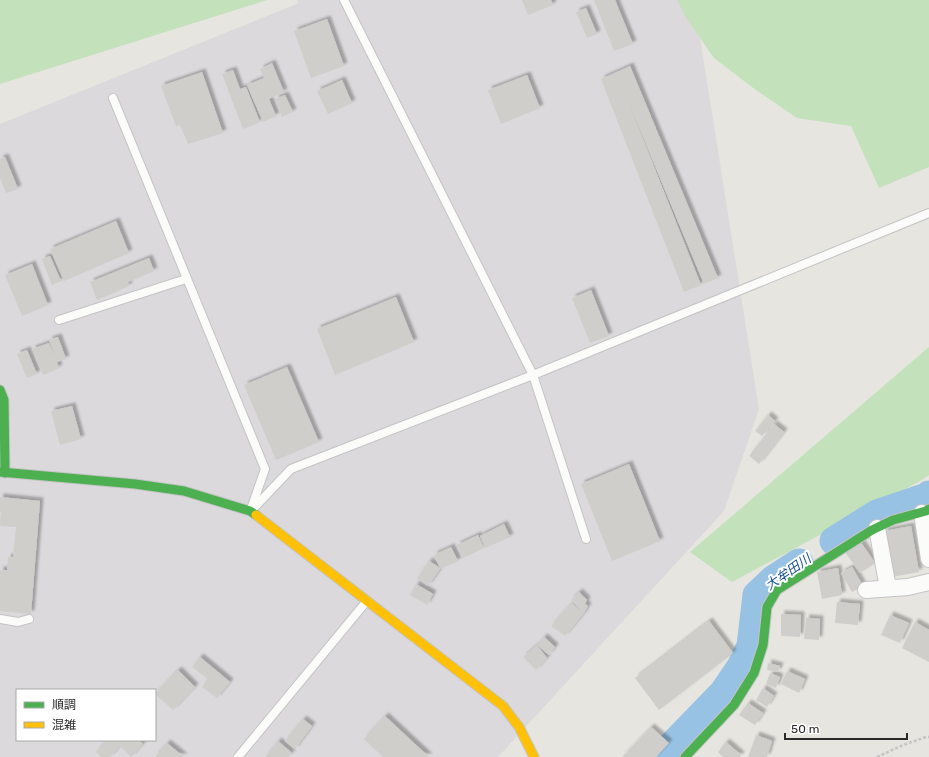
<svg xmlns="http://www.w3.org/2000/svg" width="929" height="757" font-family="Rubik,'Noto Sans JP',sans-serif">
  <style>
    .industrial { fill: #dbd9db; fill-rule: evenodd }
    .green { fill: #c3e1ba }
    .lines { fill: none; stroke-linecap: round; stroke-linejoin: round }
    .river { stroke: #97c2e4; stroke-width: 29 }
    .building { fill: #cfcecb; filter: url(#shadow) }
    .lane-casing { stroke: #c4c4c5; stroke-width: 10 }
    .street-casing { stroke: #c4c4c5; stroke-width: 18 }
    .fast-casing { stroke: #c4c4c5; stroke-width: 11 }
    .slow-casing { stroke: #c4c4c5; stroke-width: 11 }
    .path { stroke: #c4c4c4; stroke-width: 2.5; stroke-dasharray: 3 2; stroke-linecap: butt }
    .lane { stroke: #fbfbfa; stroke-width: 8 }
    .street { stroke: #fbfbfa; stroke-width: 16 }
    .fast { stroke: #4caf50; stroke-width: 9 }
    .slow { stroke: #ffc107; stroke-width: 9 }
    .labels { text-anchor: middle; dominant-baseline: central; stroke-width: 4; stroke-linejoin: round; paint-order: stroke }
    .water-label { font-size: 13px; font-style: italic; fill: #164f90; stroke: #fff }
  </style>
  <defs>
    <filter id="shadow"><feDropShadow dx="3.5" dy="-3.5" stdDeviation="1" flood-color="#0004"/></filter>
  </defs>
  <rect width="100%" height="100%" fill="#e6e5e0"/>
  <path class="industrial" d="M297,0H694L759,409L724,511L498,757H0V124L299,3ZM17,690H155V740H17Z"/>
  <g class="green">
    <polygon points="0,0 267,0 0,84"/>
    <polygon points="677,0 929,0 929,167 879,188 851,126 797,118 756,90 714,58 687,19"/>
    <polygon points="929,347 929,475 920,481 732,582 690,552"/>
  </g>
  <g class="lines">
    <g class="river">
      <polyline points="834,541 877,514 927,497 929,495"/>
      <polyline points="661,757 724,692 741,667 751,646 757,595 773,580 799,563"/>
    </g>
  </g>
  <g class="building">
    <polygon points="522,0 551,0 553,5 528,15"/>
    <polygon points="594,0 615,0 633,44 614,51"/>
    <polygon points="586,8 597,34 587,38 576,12"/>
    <polygon points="327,19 344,66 311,78 294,31"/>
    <polygon points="272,63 284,92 269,99 276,116 263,122 247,85 264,78 260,69"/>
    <polygon points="630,66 718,278 704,284 628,101 701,285 684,292 601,79"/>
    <polygon points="233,70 240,89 246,87 260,122 243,129 222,74"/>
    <polygon points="202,72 223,133 188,144 180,125 176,126 161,86"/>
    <polygon points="527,75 540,108 501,124 488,90"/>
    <polygon points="342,80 352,103 328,114 317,91"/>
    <polygon points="285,95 293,112 282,117 275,99"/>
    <polygon points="5,157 18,189 6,193 0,178 0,159"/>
    <polygon points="116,221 129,253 64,281 50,249"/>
    <polygon points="50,256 61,281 52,285 42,259"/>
    <polygon points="149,258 154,271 128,282 129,286 97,300 90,282"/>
    <polygon points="32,264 48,305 22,316 5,275"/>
    <polygon points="591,290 609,336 590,343 572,298"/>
    <polygon points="396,297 414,342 335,375 317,329"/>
    <polygon points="58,337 66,359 57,362 59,368 43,375 32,349 49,343 55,356 49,340"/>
    <polygon points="27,350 37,374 27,378 17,354"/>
    <polygon points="287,367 319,442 276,460 244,385"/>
    <polygon points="72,406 81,439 60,445 51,411"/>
    <polygon points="768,415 775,421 762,436 755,431"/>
    <polygon points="774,424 784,432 759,464 749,456"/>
    <polygon points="629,464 660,541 612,561 581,484"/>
    <polygon points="0,497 40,501 31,614 0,611 0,570 7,570 8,557 13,557 16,527 0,526 1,512 0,512"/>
    <polygon points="504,524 510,537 485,548 480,536"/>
    <polygon points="911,526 919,572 892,577 884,531"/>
    <polygon points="478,535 484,548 463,558 457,545"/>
    <polygon points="860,541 875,563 860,573 845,552"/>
    <polygon points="451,547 458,561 440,569 428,586 417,578 429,561 440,568 434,555"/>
    <polygon points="852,567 863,586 852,592 841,573"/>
    <polygon points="838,568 842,595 822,599 817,572"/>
    <polygon points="416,584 433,594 427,605 410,595"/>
    <polygon points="579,592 587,600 585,604 588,606 584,613 565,636 551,626 572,603 582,612 571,600"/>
    <polygon points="837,602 860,604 858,625 835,623"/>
    <polygon points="781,614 801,615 800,637 781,636"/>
    <polygon points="890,615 909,623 900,643 881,635"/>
    <polygon points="806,618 820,619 819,640 804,639"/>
    <polygon points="709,621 733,653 659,710 635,678"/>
    <polygon points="915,622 929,630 929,662 902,648"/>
    <polygon points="544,637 555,647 549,655 537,645"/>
    <polygon points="537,645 547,658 536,670 523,657"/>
    <polygon points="200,657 230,682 217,698 202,687 208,679 192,667"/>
    <polygon points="768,663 780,666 778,672 767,670"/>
    <polygon points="178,670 195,687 173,710 155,694"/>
    <polygon points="787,671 805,679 799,693 781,684"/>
    <polygon points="770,673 780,677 776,688 766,684"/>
    <polygon points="763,688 774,696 767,707 756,700"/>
    <polygon points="748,703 763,713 755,725 739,715"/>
    <polygon points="385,716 429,757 383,757 364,739"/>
    <polygon points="303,719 312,726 295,749 285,741"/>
    <polygon points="651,727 669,743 656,757 622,757"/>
    <polygon points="756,735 772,741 767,757 748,757"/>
    <polygon points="106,740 139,740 143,744 131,757 120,746 110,757 101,757 96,752"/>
    <polygon points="278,741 292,753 288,757 265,757"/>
    <polygon points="726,742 741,755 740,757 723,757 718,752"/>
    <polygon points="167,743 184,757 155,757"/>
  </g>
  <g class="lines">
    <g class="lane-casing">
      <g id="lane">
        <polyline points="344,0 533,375 586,539"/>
        <polyline points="113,98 265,469 251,509"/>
        <polyline points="59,320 186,279"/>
        <polyline points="251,511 291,469 533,375 929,213"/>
        <polyline points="0,619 18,622 29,619"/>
        <polyline points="238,757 366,602"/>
      </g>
    </g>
    <g class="street-casing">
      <g id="street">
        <polyline points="922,513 929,559"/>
        <polyline points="877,528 888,588"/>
        <polyline points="866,590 908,587 929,582"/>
      </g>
    </g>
    <g class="fast-casing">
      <g id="fast">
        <polyline points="0,390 4,400 5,473"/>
        <polyline points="0,472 135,484 184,491 250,511 256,515"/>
        <polyline points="685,757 734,705 754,673 763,645 767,607 777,590 872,530 893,520 926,511 929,509"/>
      </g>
    </g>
    <g class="slow-casing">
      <polyline id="slow" points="256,515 503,706 519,727 534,757"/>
    </g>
    <polyline class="path" points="877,757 903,745 926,737 929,737"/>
    <use href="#lane" class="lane"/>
    <use href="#street" class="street"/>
    <use href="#fast" class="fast"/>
    <use href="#slow" class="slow"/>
  </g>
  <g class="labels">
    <g class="water-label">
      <text transform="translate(788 572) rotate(-35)">大牟田川</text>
    </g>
  </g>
  <rect x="16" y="689" width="140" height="52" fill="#ffffff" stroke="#a9a9a9"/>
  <rect x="24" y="702" width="20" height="6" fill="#4caf50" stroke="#a9a9a9"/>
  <text x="52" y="709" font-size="12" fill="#292929">順調</text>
  <rect x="24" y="722" width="20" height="6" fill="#ffc107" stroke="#a9a9a9"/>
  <text x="52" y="729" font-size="12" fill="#292929">混雑</text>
  <path d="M785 733v6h122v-6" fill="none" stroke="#292929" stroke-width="2"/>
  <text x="791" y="733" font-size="12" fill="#292929" stroke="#ffffff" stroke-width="3" paint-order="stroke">50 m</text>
</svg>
